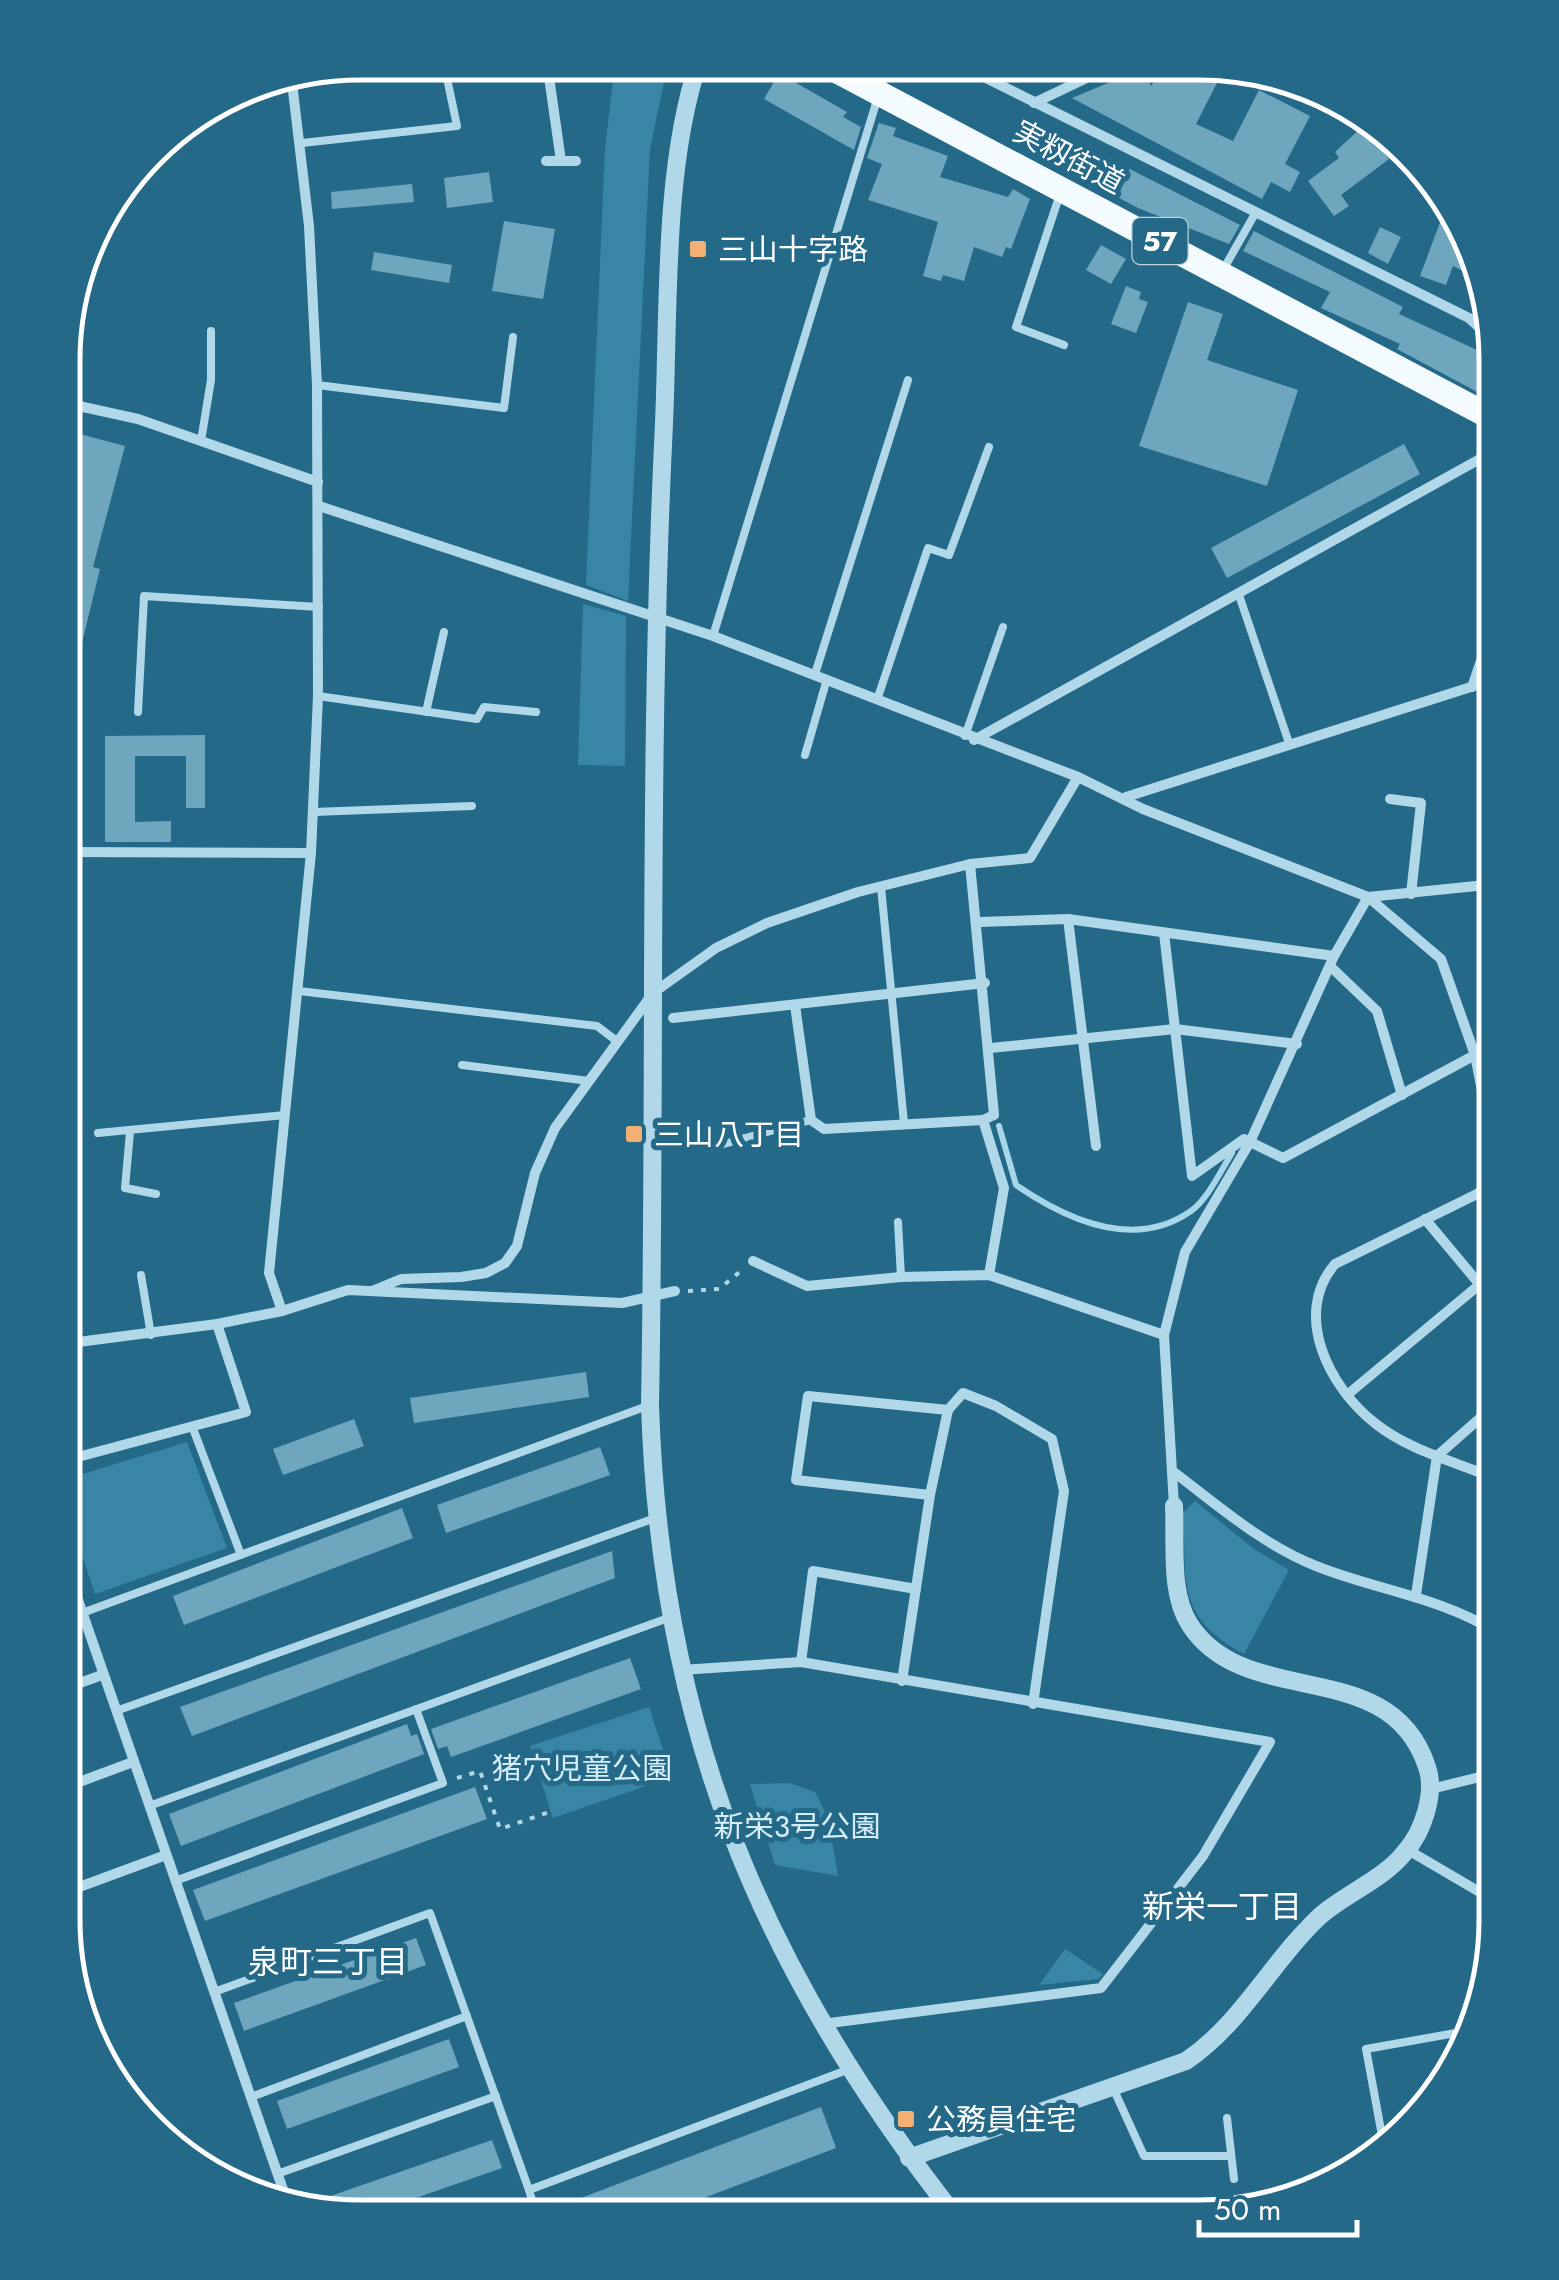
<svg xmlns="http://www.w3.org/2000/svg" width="1559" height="2280" font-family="Jost,'Noto Sans JP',sans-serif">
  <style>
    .green { fill: #3985a5 }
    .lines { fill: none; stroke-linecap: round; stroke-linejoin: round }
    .stream { stroke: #a6d6ea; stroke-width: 6 }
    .building { fill: #6ea6be }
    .path { stroke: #b1d8e9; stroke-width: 4; stroke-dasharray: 5 8; stroke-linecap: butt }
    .service { stroke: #b1d8e9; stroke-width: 8 }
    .minor { stroke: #b1d8e9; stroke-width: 10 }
    .tertiary { stroke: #b1d8e9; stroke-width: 18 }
    .primary { stroke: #f4fbfe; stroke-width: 25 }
    .poi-dot { fill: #f3b075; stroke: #256989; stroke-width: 4 }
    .labels { text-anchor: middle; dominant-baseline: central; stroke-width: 10; stroke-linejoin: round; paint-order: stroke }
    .shield { fill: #256989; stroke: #bed2dc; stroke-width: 2.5 }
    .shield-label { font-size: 28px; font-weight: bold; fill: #fff }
    .street-label { font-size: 30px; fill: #fff; stroke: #256989 }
    .poi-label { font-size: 30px; fill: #fff; stroke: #256989; text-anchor: start }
    .park-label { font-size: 30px; fill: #d5edf7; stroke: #256989 }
    .neighbourhood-label { font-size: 32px; fill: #fff; stroke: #256989 }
    .rim { fill: none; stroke: #fff; stroke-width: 5 }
  </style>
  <rect width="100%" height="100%" fill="#256989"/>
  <g class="green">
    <polygon points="615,63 668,63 650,149 628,601 586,585 605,148"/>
    <polygon points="583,604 626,616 625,766 578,765"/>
    <polygon points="187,1442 227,1548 95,1594 63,1498 63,1480"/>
    <path d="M1195,1501L1254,1549L1289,1570L1244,1654C1175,1616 1187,1583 1183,1513Z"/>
    <polygon points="649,1707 672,1777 553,1818 530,1746"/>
    <polygon points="789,1783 815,1792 828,1818 838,1876 775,1865 750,1784"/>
    <polygon points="1065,1949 1103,1974 1099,1979 1039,1985"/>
  </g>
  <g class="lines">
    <path class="stream" d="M999,1126L1016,1185C1067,1220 1134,1251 1191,1211C1208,1199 1221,1170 1232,1153"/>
  </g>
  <g class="building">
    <polygon points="1164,65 1187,65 1218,81 1196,124 1233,141 1259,90 1310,116 1285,164 1300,172 1290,192 1271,182 1262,199 1072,98 1144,68 1151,86"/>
    <polygon points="779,73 847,112 843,117 861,127 854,150 764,99"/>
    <polygon points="879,123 896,128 893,136 948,156 940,177 1008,197 1013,189 1030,199 1011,249 1006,247 1002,257 974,247 964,281 943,275 941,281 923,276 938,222 868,200 882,164 867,158"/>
    <polygon points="1364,125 1389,159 1341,195 1349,206 1334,216 1308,181 1339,158 1335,152"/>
    <polygon points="1053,130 1240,225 1229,244 1138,208 1039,155"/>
    <polygon points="489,172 493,202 447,208 444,178"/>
    <polygon points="412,184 414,202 332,209 331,192"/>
    <polygon points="1445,209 1474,246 1481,280 1453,266 1446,285 1420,276"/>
    <polygon points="504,221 555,229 543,299 492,291"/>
    <polygon points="1380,227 1401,237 1388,264 1368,253"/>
    <polygon points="1254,231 1403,307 1399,314 1477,350 1496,365 1496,402 1397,349 1400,344 1321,308 1330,292 1243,251"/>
    <polygon points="1101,245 1126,259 1111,284 1086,270"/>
    <polygon points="374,252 452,265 449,283 371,270"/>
    <polygon points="1126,286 1141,292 1139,299 1148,302 1136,333 1111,324"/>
    <polygon points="1188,302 1223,314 1207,360 1298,390 1267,486 1139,446"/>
    <polygon points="65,430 125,446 93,567 100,569 71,688 65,687 68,547 65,546"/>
    <polygon points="1404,444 1420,474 1227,578 1211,548"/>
    <polygon points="205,735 205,808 186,808 186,756 135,756 135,822 171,821 171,842 105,842 105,736"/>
    <polygon points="586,1372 589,1397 414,1423 410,1398"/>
    <polygon points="354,1419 364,1446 283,1475 273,1449"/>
    <polygon points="600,1447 610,1475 446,1533 437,1505"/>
    <polygon points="402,1508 413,1538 184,1625 173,1596"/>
    <polygon points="612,1551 615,1578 192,1736 180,1707"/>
    <polygon points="630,1658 641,1689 451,1757 447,1746 438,1749 431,1729"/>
    <polygon points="407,1724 411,1736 417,1734 424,1754 181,1846 169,1814"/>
    <polygon points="475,1787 487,1819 205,1921 193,1890"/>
    <polygon points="416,1938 426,1965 244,2031 234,2003"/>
    <polygon points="449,2039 459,2067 287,2129 277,2101"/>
    <polygon points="821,2107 836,2148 656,2216 544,2216 544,2212"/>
    <polygon points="492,2140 502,2168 367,2215 320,2215 316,2201"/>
  </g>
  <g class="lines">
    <g class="path">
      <polyline points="688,1291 719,1289 742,1270"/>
      <polyline points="457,1778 480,1771 500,1829 552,1811"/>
    </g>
    <g class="service">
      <polyline points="302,143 457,126 448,83"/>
      <polyline points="1060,194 1016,327 1064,345"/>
      <polyline points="1223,270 1256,212"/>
      <polyline points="317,385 504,408 513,337"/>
      <polyline points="201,441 211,380 211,331"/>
      <polyline points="1239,595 1289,743"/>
      <polyline points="713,636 888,64"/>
      <polyline points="815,674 908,380"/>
      <polyline points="318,696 477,719 484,707 536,712"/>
      <polyline points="877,700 928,548 949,555 989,447"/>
      <polyline points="138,712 144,596 319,607"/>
      <polyline points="426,712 444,632"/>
      <polyline points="965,736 1003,627"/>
      <polyline points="805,755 827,679"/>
      <polyline points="314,812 472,806"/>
      <polyline points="881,887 904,1123"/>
      <polyline points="299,991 597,1026 618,1042"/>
      <polyline points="462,1065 589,1081"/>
      <polyline points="64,1074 72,1073"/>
      <polyline points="130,1132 125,1188 156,1194"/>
      <polyline points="98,1133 285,1115"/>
      <polyline points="709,1148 811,1120"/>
      <polyline points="898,1222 901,1277"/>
      <polyline points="141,1275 151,1335"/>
      <polyline points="192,1426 241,1555"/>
      <polyline points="82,1613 650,1405"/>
      <polyline points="116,1711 658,1517"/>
      <polyline points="149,1806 671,1617"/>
      <polyline points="175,1881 443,1783 416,1709"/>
      <polyline points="214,1992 430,1913 529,2190 847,2070"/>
      <polyline points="1114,2090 1144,2156 1231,2156"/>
      <polyline points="251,2097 467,2016"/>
      <polyline points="1227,2118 1234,2179"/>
      <polyline points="1383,2141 1366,2049 1461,2032"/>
      <polyline points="277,2174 496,2096"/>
      <polyline points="529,2190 537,2216"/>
    </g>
    <g class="minor">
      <polyline points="547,63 561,161"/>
      <polyline points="958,64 1469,318 1493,340"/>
      <polyline points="1034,103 1114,65"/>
      <polyline points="546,161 576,161"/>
      <polyline points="136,180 137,170"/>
      <polyline points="65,403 138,419 318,482"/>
      <polyline points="319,506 713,636 1078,777 1143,809 1368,897 1441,959 1475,1055 1483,1096 1496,1122"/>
      <polyline points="1472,687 1496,617"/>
      <polyline points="974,740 1496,450"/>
      <polyline points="1126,797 1496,679"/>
      <polyline points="1390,799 1421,803 1411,894"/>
      <polyline points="64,852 311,853"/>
      <polyline points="970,864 994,1115 983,1120"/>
      <polyline points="1486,885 1490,833"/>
      <polyline points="1068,919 1096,1146"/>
      <polyline points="979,922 1068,919 1334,956"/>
      <polyline points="1164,933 1192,1176 1244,1139 1283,1158 1475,1055"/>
      <polyline points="1332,968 1377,1011 1402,1095"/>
      <polyline points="795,1005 811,1120 824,1129 983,1120 1004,1188 989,1275"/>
      <polyline points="673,1018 985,983"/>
      <polyline points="991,1048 1175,1029 1297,1044"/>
      <polyline points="1425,1219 1496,1304"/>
      <polyline points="753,1261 807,1286 901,1277 989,1275 1164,1335"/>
      <polyline points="372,1291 401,1279 461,1277 486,1273 505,1263 517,1246 535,1173 555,1128 653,993 716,948 767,923 858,892 970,864 1030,858 1078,777"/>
      <polyline points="282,1311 269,1273 311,853 318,696 317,385 309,226 291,74"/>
      <polyline points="63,1344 217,1324 282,1311 348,1290 622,1303 675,1291"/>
      <polyline points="1347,1395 1479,1285"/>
      <polyline points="63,1461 246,1412 217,1324"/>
      <path d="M1175,1473C1220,1507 1263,1545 1316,1566C1376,1590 1440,1597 1496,1632"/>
      <path d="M1496,1479C1457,1462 1410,1451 1376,1424C1329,1388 1292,1314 1335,1264L1477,1194L1496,1179"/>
      <polyline points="930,1495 796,1480 808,1396 948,1410"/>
      <polyline points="1174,1506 1164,1335 1185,1252 1250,1142 1334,956 1368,897 1496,884"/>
      <polyline points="63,1557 287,2201"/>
      <polyline points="1416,1595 1437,1456 1496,1404"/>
      <polyline points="801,1662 813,1571 916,1589"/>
      <polyline points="681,1670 801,1662 1270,1742 1203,1856 1101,1988 822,2024"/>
      <polyline points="902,1681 930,1495 948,1410 963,1393 996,1406 1052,1439 1064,1491 1033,1704"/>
      <polyline points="63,1689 102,1675"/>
      <polyline points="63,1788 133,1762"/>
      <polyline points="1431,1789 1496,1773"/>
      <polyline points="1408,1850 1483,1894 1496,1894"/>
      <polyline points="63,1893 166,1855"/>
    </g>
    <g class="tertiary">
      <path d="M698,64C663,170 669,311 664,423C648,750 656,1078 650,1405C660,1725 759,1967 956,2217"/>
      <path d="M909,2158L1186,2061C1242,2023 1271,1962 1320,1916C1346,1893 1383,1880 1405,1852C1423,1832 1436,1793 1427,1767C1390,1653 1247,1712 1190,1625C1169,1593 1176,1544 1174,1506"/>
    </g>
    <polyline class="primary" points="824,64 1496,420"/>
  </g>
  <g class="poi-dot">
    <rect x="688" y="239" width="20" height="20" rx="5"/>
    <rect x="624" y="1124" width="20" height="20" rx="5"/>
    <rect x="896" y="2109" width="20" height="20" rx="5"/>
  </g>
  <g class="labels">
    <rect class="shield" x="1132.5" y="218" width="55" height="46" rx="8"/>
    <g class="shield-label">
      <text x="1160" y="241">57</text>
    </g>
    <g class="street-label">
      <text transform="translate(1069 157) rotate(28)">実籾街道</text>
    </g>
    <g class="poi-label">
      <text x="718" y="249">三山十字路</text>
      <text x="654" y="1134">三山八丁目</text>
      <text x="926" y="2119">公務員住宅</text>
    </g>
    <g class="park-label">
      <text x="582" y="1768">猪穴児童公園</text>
      <text x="797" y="1826">新栄3号公園</text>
    </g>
    <g class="neighbourhood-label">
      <text x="1222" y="1907">新栄一丁目</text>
      <text x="328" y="1962">泉町三丁目</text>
    </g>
  </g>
  <path d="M0 0H1559V2280H0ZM360 80H1199A280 280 0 0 1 1479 360V1920A280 280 0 0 1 1199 2200H360A280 280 0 0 1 80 1920V360A280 280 0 0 1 360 80Z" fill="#256989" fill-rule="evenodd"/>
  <path class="rim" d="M360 80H1199A280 280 0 0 1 1479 360V1920A280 280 0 0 1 1199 2200H360A280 280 0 0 1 80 1920V360A280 280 0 0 1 360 80Z"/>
  <path d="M1199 2220v15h158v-15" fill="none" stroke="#ffffff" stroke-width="5"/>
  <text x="1214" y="2220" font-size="30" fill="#ffffff" stroke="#256989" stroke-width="8" paint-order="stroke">50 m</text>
</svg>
